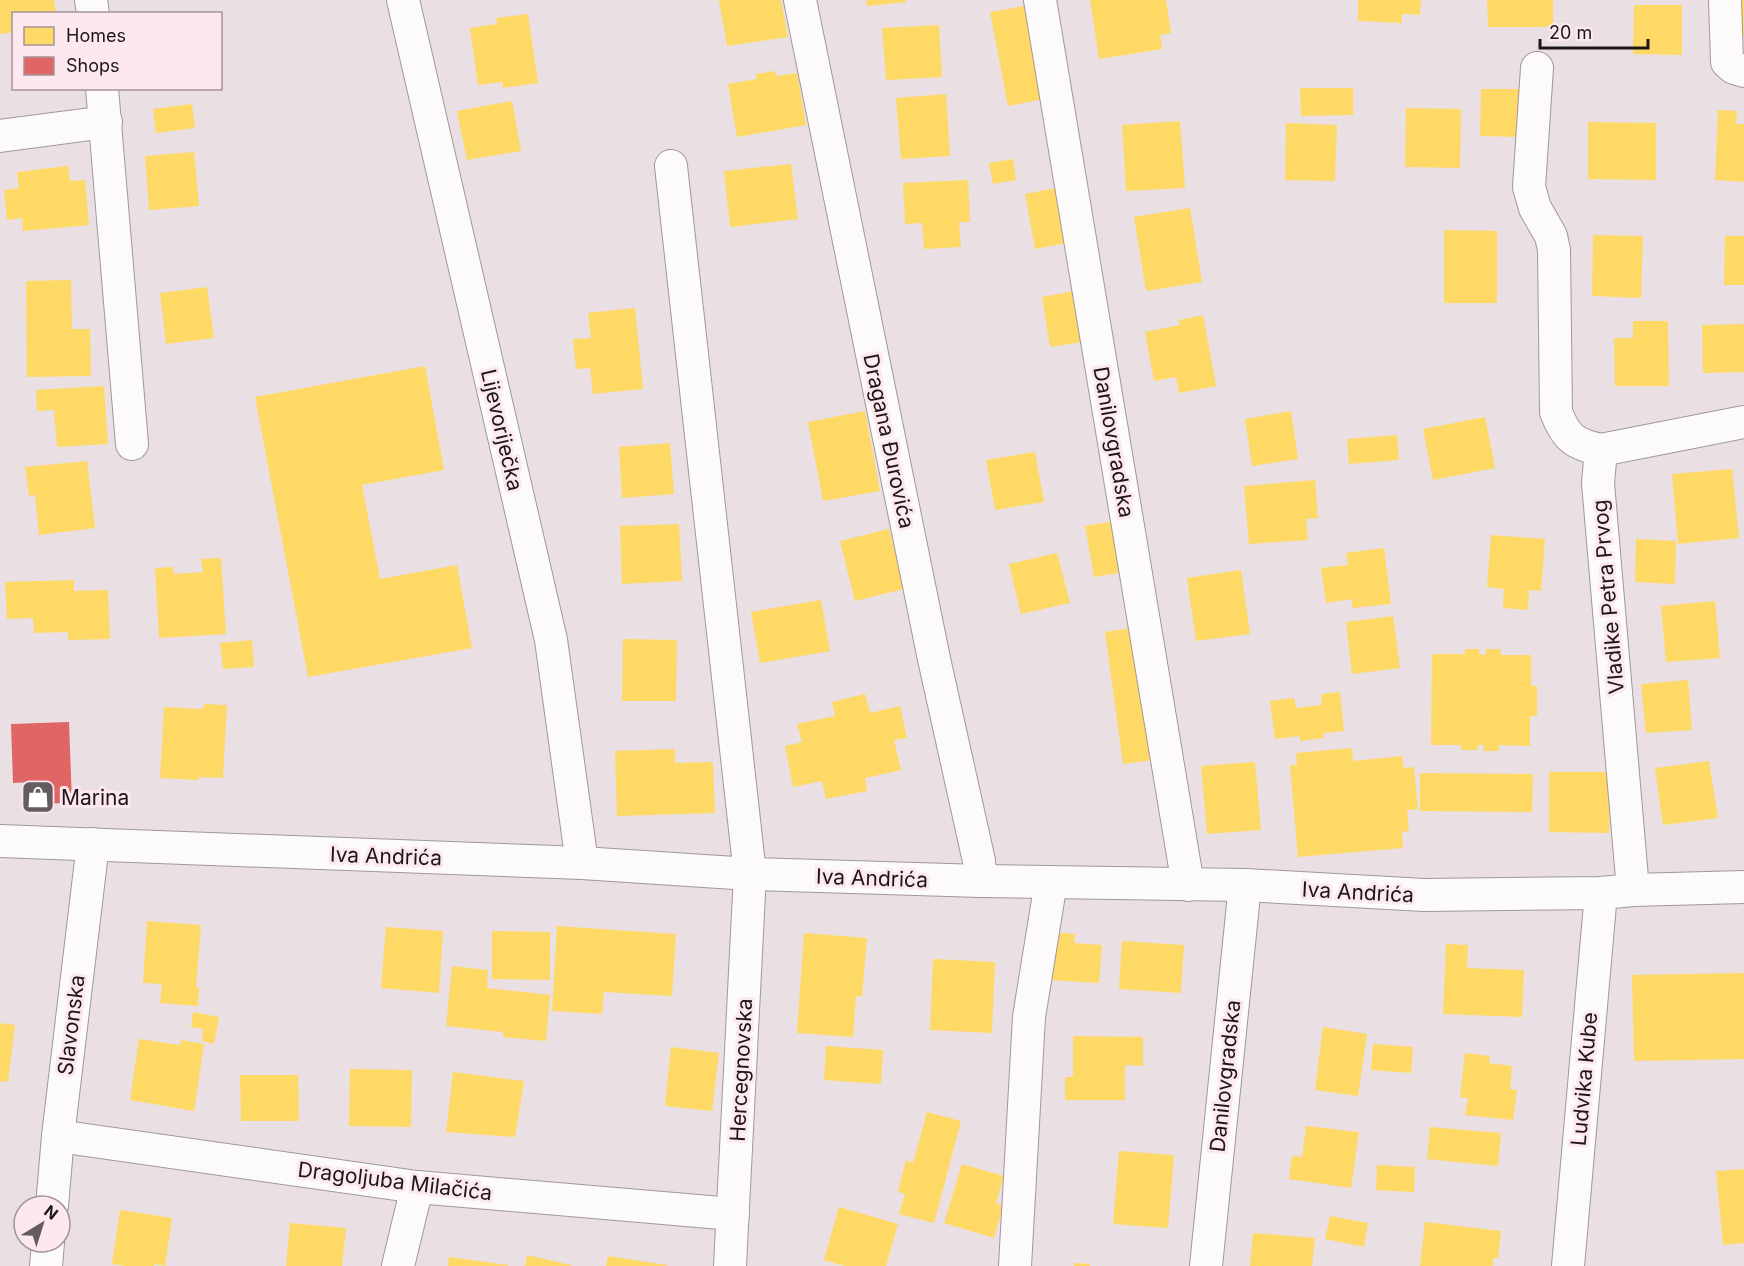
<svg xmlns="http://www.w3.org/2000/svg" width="1744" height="1266" font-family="Inter,sans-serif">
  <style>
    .homes { fill: #ffd966 }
    .shops { fill: #e06666 }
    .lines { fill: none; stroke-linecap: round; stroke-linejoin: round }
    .street-casing { stroke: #a0989a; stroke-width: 34 }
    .street { stroke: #fcfafb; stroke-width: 32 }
    .labels { text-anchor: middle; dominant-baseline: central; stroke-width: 6; stroke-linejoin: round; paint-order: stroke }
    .street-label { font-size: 21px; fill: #1d1618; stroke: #fce8ee }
    .poi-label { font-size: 21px; fill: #1d1618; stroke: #fce8ee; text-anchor: start }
  </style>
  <rect width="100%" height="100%" fill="#eadfe2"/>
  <g class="homes">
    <polygon points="0,0 54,0 56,14 14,14 14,32 0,34"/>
    <polygon points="719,0 781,0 788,37 727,46"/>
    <polygon points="866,0 906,0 906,2 867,6"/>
    <polygon points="1090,0 1166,0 1171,33 1160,35 1162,49 1099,59"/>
    <polygon points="1358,0 1421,0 1420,15 1402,14 1402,23 1358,21"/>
    <polygon points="1487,0 1553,0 1553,27 1488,27"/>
    <polygon points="1737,0 1744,0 1744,37 1739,37"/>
    <polygon points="1031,5 1048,98 1008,106 990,12"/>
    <polygon points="1634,5 1682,5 1682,55 1633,54"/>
    <polygon points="528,14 538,83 503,88 502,82 478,85 470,28 497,24 496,18"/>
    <polygon points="939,25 942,77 886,80 882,28"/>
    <polygon points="775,71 776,76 797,73 806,125 737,137 728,84 757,79 756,74"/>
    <polygon points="1300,88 1353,88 1353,115 1301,116"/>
    <polygon points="1481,89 1521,89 1521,137 1480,136"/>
    <polygon points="946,94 950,156 901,159 896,98"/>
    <polygon points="512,101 521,151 467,160 457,111"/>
    <polygon points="192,104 195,128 156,133 153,109"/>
    <polygon points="1406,108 1461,109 1460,168 1405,167"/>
    <polygon points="1718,110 1737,111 1736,124 1744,124 1744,182 1715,180"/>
    <polygon points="1180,121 1185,188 1126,191 1122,125"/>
    <polygon points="1588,122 1656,123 1656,180 1588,179"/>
    <polygon points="1286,123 1337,125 1335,181 1285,180"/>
    <polygon points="194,152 199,206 149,210 145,156"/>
    <polygon points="1013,159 1016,180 993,184 989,163"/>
    <polygon points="791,164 798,219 730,227 724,171"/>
    <polygon points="68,166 70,181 85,180 89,225 23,231 22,218 7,220 4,190 19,188 17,172"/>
    <polygon points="968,180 970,222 959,222 961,247 924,249 922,223 905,224 903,183"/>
    <polygon points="1067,186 1077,241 1035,249 1025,194"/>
    <polygon points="1190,208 1202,282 1146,291 1134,217"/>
    <polygon points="1444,230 1497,231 1497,303 1444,303"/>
    <polygon points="1593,235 1643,236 1641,298 1592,296"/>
    <polygon points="1725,236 1744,236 1744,285 1724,285"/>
    <polygon points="71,280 72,329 90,329 91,376 27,377 26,281"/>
    <polygon points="207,287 214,338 166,344 160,293"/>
    <polygon points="1080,290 1089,341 1050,347 1042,297"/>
    <polygon points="635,308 643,389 593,394 590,368 576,369 573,339 591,338 588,313"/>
    <polygon points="1203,315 1216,386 1179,393 1176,377 1154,381 1145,332 1180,325 1179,320"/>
    <polygon points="1633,321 1668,321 1669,386 1615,386 1614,338 1633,338"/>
    <polygon points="1744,324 1744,372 1703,373 1702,325"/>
    <polygon points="425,366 444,470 362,485 380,579 457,565 472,648 308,677 255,397"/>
    <polygon points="104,386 108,444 57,447 54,410 37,411 36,390"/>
    <polygon points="865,411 880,491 823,501 808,422"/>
    <polygon points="1291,411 1298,459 1252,466 1245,419"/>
    <polygon points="1485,417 1495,468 1433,480 1423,429"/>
    <polygon points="1397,435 1399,460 1349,464 1347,439"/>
    <polygon points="670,443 674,494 622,498 619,447"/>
    <polygon points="1035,452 1044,502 995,510 986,460"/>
    <polygon points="87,461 95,528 39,535 35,495 29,496 25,467"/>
    <polygon points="1732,469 1739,538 1678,544 1672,474"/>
    <polygon points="1315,480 1318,518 1306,519 1308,540 1249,544 1244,486"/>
    <polygon points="1121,520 1130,571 1094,577 1085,526"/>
    <polygon points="679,524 682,581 622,584 620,526"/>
    <polygon points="889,529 904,589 855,601 840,541"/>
    <polygon points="1491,535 1545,539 1541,591 1529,590 1528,610 1503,608 1504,589 1487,587"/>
    <polygon points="1636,539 1676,541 1675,584 1635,582"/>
    <polygon points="1384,548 1391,604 1352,608 1352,599 1326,603 1321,568 1348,565 1346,553"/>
    <polygon points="1057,553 1070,603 1021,614 1009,564"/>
    <polygon points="221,558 226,634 159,638 155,568 173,567 174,574 203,572 201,559"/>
    <polygon points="1241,570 1250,634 1196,641 1187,578"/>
    <polygon points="74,580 74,591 108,590 110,639 68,640 68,632 34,633 33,618 7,619 5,582"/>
    <polygon points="821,600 830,651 760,663 751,612"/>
    <polygon points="1715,601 1720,658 1666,662 1661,606"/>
    <polygon points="1393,616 1400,668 1352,674 1346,622"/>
    <polygon points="1144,626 1162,759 1123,764 1105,632"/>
    <polygon points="623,639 677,640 676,701 622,701"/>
    <polygon points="252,640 254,667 223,669 220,643"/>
    <polygon points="1465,649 1479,649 1479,654 1486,655 1486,649 1500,649 1501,655 1531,655 1531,686 1537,686 1537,716 1530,716 1530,746 1499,745 1499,751 1483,751 1484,745 1478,745 1477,750 1461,750 1461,745 1431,745 1432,654 1465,654"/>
    <polygon points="1688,680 1692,730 1646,733 1641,684"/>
    <polygon points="1340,692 1344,731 1323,733 1324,738 1300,741 1300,736 1275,739 1270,701 1294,698 1296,708 1322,705 1321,694"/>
    <polygon points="865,694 870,713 900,706 907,738 894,740 901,770 865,778 867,791 826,799 822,781 793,787 785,746 802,742 797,724 835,716 832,702"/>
    <polygon points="204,704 227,705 223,778 199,777 198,780 160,778 164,707 203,709"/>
    <polygon points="1352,748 1353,761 1402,756 1404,768 1414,767 1418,809 1407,810 1409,831 1402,832 1403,848 1298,857 1290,765 1297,765 1296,753"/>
    <polygon points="675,749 675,763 713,762 715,813 617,816 615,751"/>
    <polygon points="1709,761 1718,818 1663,825 1655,768"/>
    <polygon points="1255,762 1261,830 1207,834 1201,766"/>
    <polygon points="1549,772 1610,772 1609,833 1549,832"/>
    <polygon points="1420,773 1533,774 1532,812 1420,811"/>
    <polygon points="147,921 201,925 196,987 199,987 198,1006 160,1003 162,984 143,983"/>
    <polygon points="557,926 676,934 672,996 604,992 602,1014 552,1011"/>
    <polygon points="386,927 443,931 439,993 381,988"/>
    <polygon points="492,931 550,932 550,980 492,979"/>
    <polygon points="1049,932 1075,934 1074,943 1102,945 1099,983 1047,980"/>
    <polygon points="804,933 867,938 862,997 856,996 853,1037 797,1033"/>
    <polygon points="1122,941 1184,945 1181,993 1119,989"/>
    <polygon points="1446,944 1468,945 1467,968 1524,970 1522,1017 1443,1014"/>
    <polygon points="933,959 995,962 992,1033 930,1030"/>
    <polygon points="452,966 488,970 487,988 550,995 546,1041 503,1037 503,1032 446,1026"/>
    <polygon points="1744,973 1744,1059 1634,1061 1632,975"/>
    <polygon points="193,1012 219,1017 214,1044 202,1041 203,1029 191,1027"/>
    <polygon points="0,1023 15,1025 8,1082 0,1081"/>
    <polygon points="1323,1027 1367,1034 1358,1096 1315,1090"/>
    <polygon points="1073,1036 1143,1037 1143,1066 1125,1065 1125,1100 1065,1100 1065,1077 1073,1077"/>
    <polygon points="139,1039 180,1045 181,1040 204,1044 194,1111 130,1100"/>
    <polygon points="1373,1044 1413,1047 1411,1073 1371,1070"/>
    <polygon points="826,1046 883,1050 881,1084 824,1080"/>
    <polygon points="671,1047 719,1053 712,1111 665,1106"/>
    <polygon points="1465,1053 1490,1056 1489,1063 1512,1066 1510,1089 1517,1090 1513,1120 1465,1115 1468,1098 1460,1097"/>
    <polygon points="350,1069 412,1070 411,1127 349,1126"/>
    <polygon points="453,1072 524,1081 515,1137 446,1132"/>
    <polygon points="240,1075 298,1075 299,1121 241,1121"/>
    <polygon points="927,1112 961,1121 934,1223 899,1214 905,1194 898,1192 906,1160 913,1163"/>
    <polygon points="1306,1126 1359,1132 1351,1188 1289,1179 1292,1156 1302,1157"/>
    <polygon points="1430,1127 1501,1133 1498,1166 1427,1159"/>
    <polygon points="1119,1151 1174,1155 1168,1228 1113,1224"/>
    <polygon points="962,1164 1004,1176 996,1203 1003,1206 994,1238 944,1223"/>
    <polygon points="1377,1165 1415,1167 1414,1192 1376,1190"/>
    <polygon points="1744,1169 1744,1243 1723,1245 1716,1171"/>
    <polygon points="839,1207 898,1224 886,1266 845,1266 824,1260"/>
    <polygon points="120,1210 172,1218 165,1266 154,1264 154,1266 126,1266 112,1264"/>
    <polygon points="1330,1216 1368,1223 1364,1247 1325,1239"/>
    <polygon points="1425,1222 1501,1231 1498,1258 1493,1258 1493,1266 1420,1266"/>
    <polygon points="290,1223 346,1228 342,1266 286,1266"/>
    <polygon points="1253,1233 1315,1238 1312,1266 1250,1266"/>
    <polygon points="527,1255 571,1265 571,1266 525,1266"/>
    <polygon points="608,1256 667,1265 667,1266 606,1266"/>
    <polygon points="449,1257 508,1265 508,1266 448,1266"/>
    <polygon points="1074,1263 1090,1264 1090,1266 1074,1266"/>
  </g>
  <polygon class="shops" points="69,722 72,803 31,804 31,782 13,783 11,724"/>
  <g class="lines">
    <g class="street-casing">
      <g id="street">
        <polyline points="91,0 93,14"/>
        <polyline points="403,0 551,640 582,863"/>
        <polyline points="800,0 934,659 979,861 981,881"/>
        <polyline points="1040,0 1188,885"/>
        <polyline points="1725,0 1727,62 1734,68 1744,71"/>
        <path d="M1537,68L1529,187L1535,208L1551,236L1554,250L1556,412C1566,438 1574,444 1601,450"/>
        <polyline points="102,88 132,444"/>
        <polyline points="0,136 106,122"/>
        <polyline points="671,166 750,874 730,1266"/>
        <polyline points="0,841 582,863 750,874 981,881 1245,885 1424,895 1601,893 1633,890 1744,887"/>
        <polyline points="1633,890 1598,483 1601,450 1744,422"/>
        <polyline points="58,1136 417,1187 733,1214"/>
        <polyline points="52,1206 58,1136 93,844"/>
        <polyline points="46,1266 48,1242"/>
        <polyline points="398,1266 417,1187"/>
        <polyline points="1015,1266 1029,1017 1051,882"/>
        <polyline points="1206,1266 1245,885"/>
        <polyline points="1568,1266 1601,893"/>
      </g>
    </g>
    <use href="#street" class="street"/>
  </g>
  <defs>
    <g id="shop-square" transform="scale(1.725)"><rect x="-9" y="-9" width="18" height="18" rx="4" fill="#655c5f" stroke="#fce8ee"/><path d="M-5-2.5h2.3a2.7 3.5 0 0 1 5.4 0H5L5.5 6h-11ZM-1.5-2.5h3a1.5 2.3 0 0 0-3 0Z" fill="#fff"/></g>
  </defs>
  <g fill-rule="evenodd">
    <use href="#shop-square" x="38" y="797"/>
  </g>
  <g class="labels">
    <g class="street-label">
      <text transform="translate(502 430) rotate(77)">Lijevoriječka</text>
      <text transform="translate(889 441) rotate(78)">Dragana Đurovića</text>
      <text transform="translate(1114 442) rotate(80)">Danilovgradska</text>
      <text transform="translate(1608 597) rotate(-95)">Vladike Petra Prvog</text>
      <text transform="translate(386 856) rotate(2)">Iva Andrića</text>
      <text transform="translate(872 878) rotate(2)">Iva Andrića</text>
      <text transform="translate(1358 892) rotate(3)">Iva Andrića</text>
      <text transform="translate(71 1025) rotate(-83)">Slavonska</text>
      <text transform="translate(741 1070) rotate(-87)">Hercegnovska</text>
      <text transform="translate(1225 1076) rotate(-84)">Danilovgradska</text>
      <text transform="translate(1584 1079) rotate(-85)">Ludvika Kube</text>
      <text transform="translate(395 1181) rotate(7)">Dragoljuba Milačića</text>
    </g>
    <g class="poi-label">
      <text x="61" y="797">Marina</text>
    </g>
  </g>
  <rect x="12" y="12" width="210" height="78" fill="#fce8ee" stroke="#a39498" stroke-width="1.5"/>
  <rect x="24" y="27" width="30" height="18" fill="#ffd966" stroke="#a39498" stroke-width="1.5"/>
  <text x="66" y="42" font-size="18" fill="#1d1618">Homes</text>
  <rect x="24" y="57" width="30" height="18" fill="#e06666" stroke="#a39498" stroke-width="1.5"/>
  <text x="66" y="72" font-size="18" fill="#1d1618">Shops</text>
  <g transform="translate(42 1224) rotate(38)"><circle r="28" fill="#fce8ee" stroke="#a39498" stroke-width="1.5"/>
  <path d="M0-4.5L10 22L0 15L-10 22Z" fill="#655c5f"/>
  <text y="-9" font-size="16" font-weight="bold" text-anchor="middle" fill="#1d1618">N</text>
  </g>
  <path d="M1540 39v9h108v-9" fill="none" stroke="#1d1618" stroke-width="3"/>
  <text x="1549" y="39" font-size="18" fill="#1d1618" stroke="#fce8ee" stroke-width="4.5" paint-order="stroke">20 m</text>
</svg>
